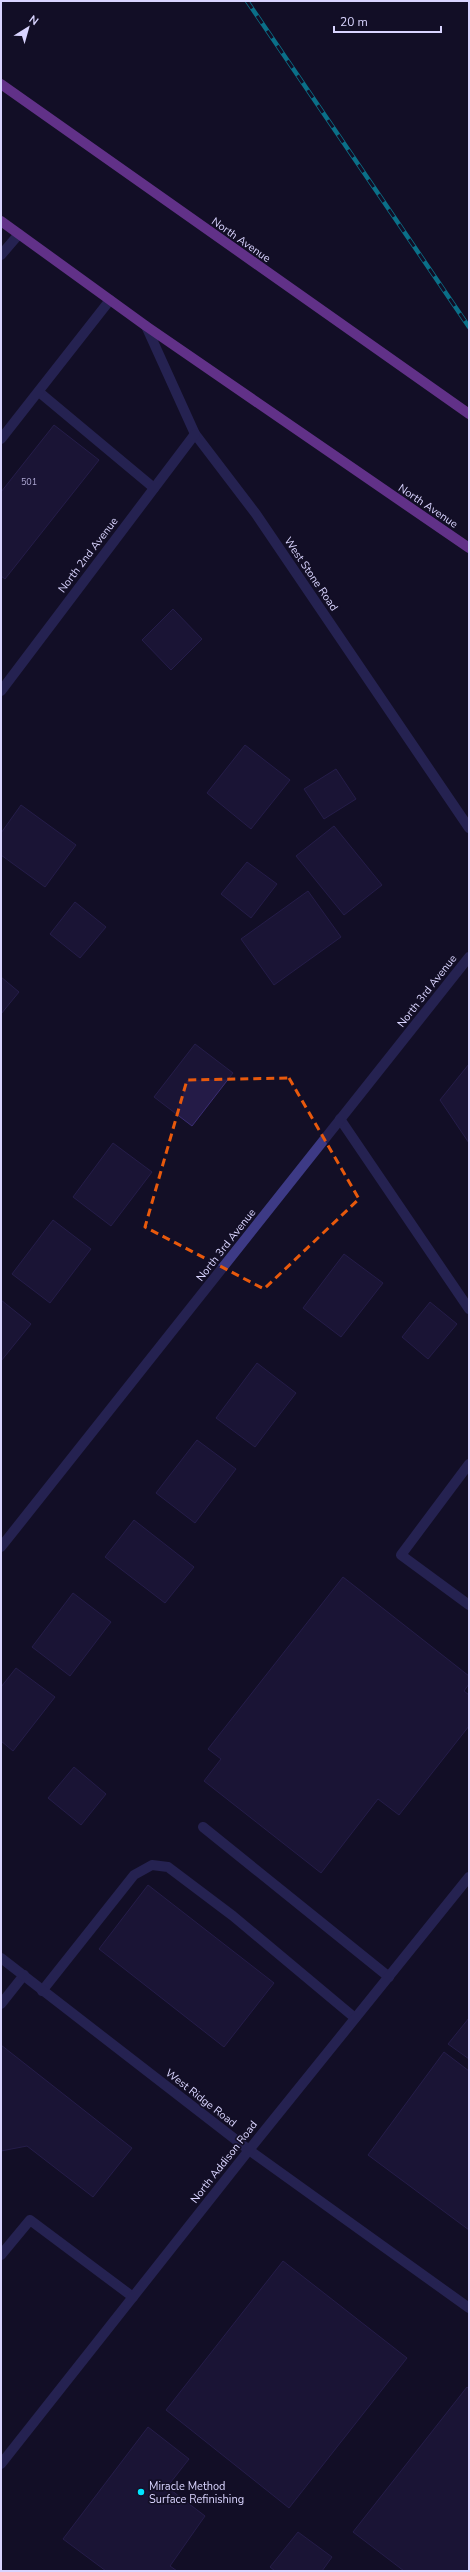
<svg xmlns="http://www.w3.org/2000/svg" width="470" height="2572" font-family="'Nunito Sans',sans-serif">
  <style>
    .building { fill: #241b47; stroke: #3b2d73 }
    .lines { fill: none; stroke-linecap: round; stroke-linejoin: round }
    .service { stroke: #3d3a85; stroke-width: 10 }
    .minor { stroke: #3d3a85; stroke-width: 10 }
    .tertiary { stroke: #3d3a85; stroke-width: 10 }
    .primary { stroke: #c25bff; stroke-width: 10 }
    .rail-casing { stroke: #00e5ff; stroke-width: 4.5 }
    .rail { stroke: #130f26; stroke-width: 3; stroke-dasharray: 9; stroke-linecap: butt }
    .marked { fill: none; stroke: #e8590c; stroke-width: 3; stroke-dasharray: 8 5; stroke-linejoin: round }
    .poi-dot { fill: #00e5ff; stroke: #130f26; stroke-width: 1.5 }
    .labels { text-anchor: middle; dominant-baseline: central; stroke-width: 3.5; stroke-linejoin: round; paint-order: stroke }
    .number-label { font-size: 9px; fill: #aca6d1 }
    .street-label { font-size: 11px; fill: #d9d4ff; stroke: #130f26 }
    .poi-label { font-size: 11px; fill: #d9d4ff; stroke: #130f26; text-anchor: start }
  </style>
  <rect width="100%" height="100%" fill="#130f26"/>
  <g class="building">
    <polygon points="54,425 99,460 5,579 1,576 1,492"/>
    <polygon points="173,609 202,639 171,670 142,640"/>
    <polygon points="245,745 290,780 251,829 207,793"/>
    <polygon points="336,769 356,799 324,819 304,789"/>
    <polygon points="21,805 76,845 45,887 1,855 1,833"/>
    <polygon points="334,826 382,885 344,915 296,856"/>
    <polygon points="247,862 277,884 251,918 221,894"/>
    <polygon points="308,891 341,937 274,985 241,939"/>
    <polygon points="75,902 106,927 80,958 50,934"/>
    <polygon points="1,977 19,992 1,1014"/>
    <polygon points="195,1044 233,1073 192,1126 154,1097"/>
    <polygon points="469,1064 469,1143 440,1100"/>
    <polygon points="113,1143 152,1172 111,1226 73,1197"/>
    <polygon points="53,1220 91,1249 50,1303 12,1274"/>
    <polygon points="344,1254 383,1283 341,1337 303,1308"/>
    <polygon points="1,1300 31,1324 1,1361"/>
    <polygon points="430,1302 457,1324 428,1359 402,1337"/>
    <polygon points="257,1363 296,1393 255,1447 216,1418"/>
    <polygon points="197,1440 236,1469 195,1523 156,1493"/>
    <polygon points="134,1520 194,1567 165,1603 105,1557"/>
    <polygon points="343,1577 469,1676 469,1684 464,1691 469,1695 469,1726 399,1815 378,1799 321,1873 204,1781 221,1759 208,1749"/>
    <polygon points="73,1593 111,1622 70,1676 32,1647"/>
    <polygon points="16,1668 55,1697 13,1751 1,1741 1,1687"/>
    <polygon points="74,1767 106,1794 81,1825 48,1798"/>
    <polygon points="148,1885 274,1983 224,2047 99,1949"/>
    <polygon points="469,2018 469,2059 448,2044"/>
    <polygon points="1,2045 132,2148 93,2197 27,2146 1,2151"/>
    <polygon points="444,2052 469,2071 469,2230 368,2155"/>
    <polygon points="283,2261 407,2358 289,2508 166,2410"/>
    <polygon points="467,2387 469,2389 469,2571 404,2571 353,2532"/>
    <polygon points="148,2427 189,2459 167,2487 205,2516 170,2566 177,2571 106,2571 63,2539"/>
    <polygon points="298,2532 332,2557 322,2571 275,2571 270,2567"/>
  </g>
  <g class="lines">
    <g class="service">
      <polyline points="1,255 19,234"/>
      <polyline points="39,392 154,488"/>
      <polyline points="1,439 110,300"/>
      <polyline points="340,1119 469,1309"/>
      <polyline points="469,1464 401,1555 469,1605"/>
      <polyline points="203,1827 389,1977"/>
      <polyline points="42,1991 134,1875 152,1865 168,1867 233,1916 355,2018"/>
      <polyline points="1,2004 24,1975"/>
      <polyline points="1,2255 30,2220 133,2297"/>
    </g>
    <g class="minor">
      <polyline points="146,326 195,434 256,514 469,828"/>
      <polyline points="1,691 195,434"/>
      <polyline points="1,1547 469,957"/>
      <polyline points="1,1958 249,2150 469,2308"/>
    </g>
    <polyline class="tertiary" points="1,2464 249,2150 469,1877"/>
    <g class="primary">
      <polyline points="1,84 469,414"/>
      <polyline points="1,221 146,326 469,548"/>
    </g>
    <g class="rail-casing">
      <polyline id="rail" points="247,1 469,327"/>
    </g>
    <use href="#rail" class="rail"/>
  </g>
  <path d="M0 0H470V2572H0ZM289,1078L359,1199L264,1289L145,1227L187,1080Z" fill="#130f26" fill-opacity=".55" fill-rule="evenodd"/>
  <path class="marked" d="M289,1078L359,1199L264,1289L145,1227L187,1080Z"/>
  <circle class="poi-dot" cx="141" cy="2492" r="4"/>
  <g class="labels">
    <g class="number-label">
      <text x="29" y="482">501</text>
    </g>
    <g class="street-label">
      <text transform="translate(241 240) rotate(35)">North Avenue</text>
      <text transform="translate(428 506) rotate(34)">North Avenue</text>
      <text transform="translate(88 555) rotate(-53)">North 2nd Avenue</text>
      <text transform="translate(311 574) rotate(56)">West Stone Road</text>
      <text transform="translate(427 991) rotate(-52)">North 3rd Avenue</text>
      <text transform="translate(226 1245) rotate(-52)">North 3rd Avenue</text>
      <text transform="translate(201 2098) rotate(38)">West Ridge Road</text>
      <text transform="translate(224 2162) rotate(-52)">North Addison Road</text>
    </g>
    <g class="poi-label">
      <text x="149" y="2486">Miracle Method<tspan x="149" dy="13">Surface Refinishing</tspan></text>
    </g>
  </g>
  <rect width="470" height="2572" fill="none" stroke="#d9d4ff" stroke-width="4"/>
  <g transform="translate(28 28) rotate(37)" stroke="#130f26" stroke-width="3" paint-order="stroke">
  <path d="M0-3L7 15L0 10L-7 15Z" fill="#d9d4ff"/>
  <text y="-6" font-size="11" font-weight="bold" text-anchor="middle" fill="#d9d4ff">N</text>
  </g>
  <path d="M334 26v6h107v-6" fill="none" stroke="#d9d4ff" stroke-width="2"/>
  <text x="340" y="26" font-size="12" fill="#d9d4ff" stroke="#130f26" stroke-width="3" paint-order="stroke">20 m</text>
</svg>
